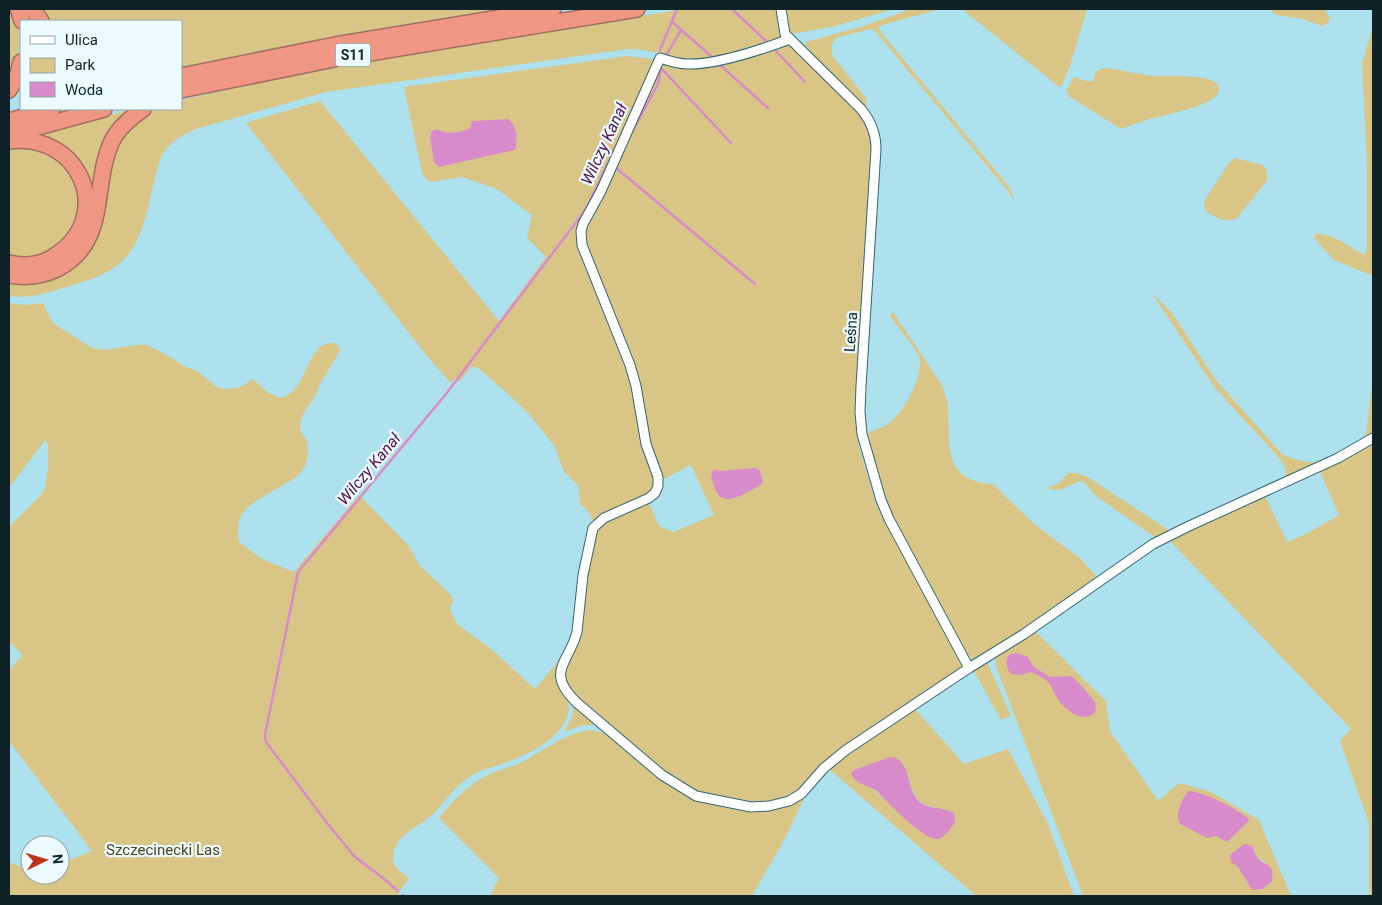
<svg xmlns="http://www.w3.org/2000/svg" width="1382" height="905" font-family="Roboto,sans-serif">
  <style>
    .green { fill: #d9c687; fill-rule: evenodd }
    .water { fill: #d78bca }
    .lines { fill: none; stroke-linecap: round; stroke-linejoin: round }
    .stream { stroke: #d78bca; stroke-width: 2.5 }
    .street-casing { stroke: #33656f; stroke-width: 11 }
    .highway-casing { stroke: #a16e63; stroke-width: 18 }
    .street { stroke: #fff; stroke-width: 9 }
    .highway { stroke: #f09784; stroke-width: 15 }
    .labels { text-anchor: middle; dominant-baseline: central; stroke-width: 4.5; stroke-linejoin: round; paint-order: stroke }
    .shield { fill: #ecfbff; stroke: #516368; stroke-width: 1 }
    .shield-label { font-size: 14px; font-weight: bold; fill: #0e2227 }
    .street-label { font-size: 15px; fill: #0e2227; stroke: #ecfbff }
    .park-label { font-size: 15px; fill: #50431a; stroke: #ecfbff }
    .water-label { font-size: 16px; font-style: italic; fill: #56134e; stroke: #ecfbff }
  </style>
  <rect width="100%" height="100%" fill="#ade1ed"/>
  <g class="green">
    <path d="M9,9H14C24,40 20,53 9,83Z"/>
    <path d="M39,9H507C397,24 289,45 181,67V21H47Z"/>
    <path d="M684,9H778L781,37C770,48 699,62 682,60C674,59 667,55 660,53C649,51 639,49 628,49L326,92L196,129C182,135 171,141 162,155C149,187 149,238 121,262C108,274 90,280 73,285C51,292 32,299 9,296V280H40L105,187L117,142L146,113L154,109H181V100L283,77L369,62Z"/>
    <polygon points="784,9 893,9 836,26 792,34 789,32"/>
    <polygon points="911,9 940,9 879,26 880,31 1010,188 1016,203 1008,191 875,31 870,29 836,38 832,44 832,55 866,98 867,111 817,60 805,44 806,42 864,26"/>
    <polygon points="962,9 1087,9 1070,66 1061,87 1058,86"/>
    <polygon points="1272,9 1325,9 1330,18 1328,23 1322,26 1302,19 1276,15 1272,12"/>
    <path d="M1373,27V278L1371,275L1334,260L1314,238L1315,234C1328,231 1352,248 1364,255L1367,248V166L1362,63Z"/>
    <polygon points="788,45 791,46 863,117 870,129 873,152 856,381 856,417 859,447 876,503 882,517 964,667 839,752 794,795 789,798 758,805 700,795 677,782 586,707 567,685 564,673 595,531 602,523 648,501 659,526 674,532 714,515 691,465 664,479 652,453 641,397 589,256 584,237 588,220 661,66 666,64 685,67"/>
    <path d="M628,56L652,59L654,65L635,112L578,227L628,368L654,479C654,483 654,486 651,490C643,502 608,516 594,523L588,511L580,504L579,488L576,483L564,472L555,447L528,413L508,394L477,367H471L460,381H457L455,378L451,383L430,360L246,123L320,101L499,321L546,257L527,238L532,215L497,189L462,177L431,182L427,180L422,173L404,87Z"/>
    <path d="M1103,68C1120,69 1136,74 1152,76C1163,77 1222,72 1219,90C1217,106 1163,115 1150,119C1140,122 1131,125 1121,129L1070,97L1066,91L1074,77L1086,81H1093L1096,72Z"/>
    <polygon points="133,109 122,121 83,239 67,253 88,183 28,136"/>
    <polygon points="19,145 59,157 79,185 78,224 45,257 9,259 9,147"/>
    <path d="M1235,158L1263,165L1267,171V181L1236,219C1224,223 1214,217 1205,210L1204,201L1229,163Z"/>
    <path d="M1151,292L1172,313L1215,379L1282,454C1289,458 1306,463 1313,462C1326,461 1359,444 1366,434L1373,377V435L1338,455L1284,480L1286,469L1280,459L1215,388Z"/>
    <path d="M9,303L25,305L43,303L53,323L92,348L105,350L136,345H147L174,359L183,366L197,371L217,387L225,389L239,388L253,379L268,393L280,398C308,393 306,342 332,343C339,344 341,349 338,354C332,364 326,374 320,384C318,388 317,394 314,398C308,407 302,413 300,424C299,432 305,435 307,442C309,450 308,464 302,471C289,486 248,500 241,516C237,524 238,534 239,542L262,559L294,572L359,495L408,545L420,566L451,595L453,600L450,610L457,624L491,649L535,689L561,658C563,672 571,703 568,714C561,739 529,754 507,762C495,767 482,769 471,776C453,786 444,806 428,818C417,827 404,832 396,845C394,849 393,854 393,859C394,870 404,872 409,879L398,893L401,896H9V862L30,870V875H60V864L92,851L9,741V670L21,657V653L9,642V527L41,495L45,488L48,469V446L46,439L9,488Z"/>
    <path d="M893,312L943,387L948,405L949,446L952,459L957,469L965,477L980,483L993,484L1034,524L1080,558L1099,579L977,659H972L967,653L889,508L879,481L867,433C873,431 882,428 888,424C903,414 925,375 919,357C914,346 897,326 890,316Z"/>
    <polygon points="1373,441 1373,896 1369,896 1369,823 1340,741 1351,729 1168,539 1264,494 1287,542 1308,533 1339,515 1319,469"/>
    <polygon points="1068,473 1075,473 1086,476 1170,531 1156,538 1096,496 1084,482 1080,481 1062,489 1054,490 1047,488 1059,483"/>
    <path d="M1035,631L1106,701L1110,731L1158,801L1179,783L1209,791L1259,820L1291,896H1083L996,666L995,659L997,655ZM1252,846L1257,857L1266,863L1242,873L1238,867Z"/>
    <polygon points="984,663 988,664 1011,716 1001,720 974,671 975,668"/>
    <polygon points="574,704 600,725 583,725 564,732 573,714"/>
    <path d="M914,708L964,764L1008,749L1048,824L1074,896H976L829,769ZM904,765C914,791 911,807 945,809L931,838L912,824L871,787Z"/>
    <path d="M590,730L606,733L695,799L739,809L785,806L806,795L783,842L752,896H490L499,878L439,818C454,799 470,783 492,773C502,769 514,767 524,761C546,749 565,733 590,730Z"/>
  </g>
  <g class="water">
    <path d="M509,119C517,128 518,138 515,150L439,167L434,162L430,137L432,131L437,129C448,135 459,133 470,128L472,121Z"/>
    <path d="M756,468L759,469L763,480L761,485C749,490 727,508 717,493C714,488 714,483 711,478L713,470L723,471Z"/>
    <path d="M1016,653L1028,657L1034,667L1050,677L1069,676L1072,677L1082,686L1095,702L1096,711C1085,725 1067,711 1059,701C1055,695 1053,689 1049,683C1045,678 1037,675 1032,672C1017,676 1005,679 1007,658L1010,654Z"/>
    <path d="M890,757C911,758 906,788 918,800C928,811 943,806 954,813L955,822C951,828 946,836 939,839C926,843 886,801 877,791C867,784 855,785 851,773L854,770Z"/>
    <path d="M1188,791C1205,792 1235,808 1248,818L1249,821L1227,842L1216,836L1207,838L1180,824C1174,815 1182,800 1188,791Z"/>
    <path d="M1244,844L1252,846C1254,850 1255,855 1258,858C1266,868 1274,860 1272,881L1263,889L1252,890L1238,867L1231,862L1230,855Z"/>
  </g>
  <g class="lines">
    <g class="stream">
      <polyline points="732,9 766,41"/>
      <polyline points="672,22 711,56"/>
      <polyline points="660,50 677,9"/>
      <polyline points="775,50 805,82"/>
      <polyline points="667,54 681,30"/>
      <polyline points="719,64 768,108"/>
      <polyline points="661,68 731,143"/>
      <polyline points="632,132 658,84 661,68"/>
      <polyline points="615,167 755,284"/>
      <polyline points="398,891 383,878 355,857 327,823 266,742 265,735 298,572 446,394 586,209 619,140"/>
      <polyline points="403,895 405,896"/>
    </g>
    <g class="street-casing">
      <g id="street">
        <path d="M781,9L785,34L861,109C871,121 876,134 876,149L861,386L860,412L862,434L881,500L889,519L969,668"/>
        <path d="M790,39C763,49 716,65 687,64C679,64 669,61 660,58L601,191L583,224L581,231L582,245L630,365L636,386L646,444L658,477V486L655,493L649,498L604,518L593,528L583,575L577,632C569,663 545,671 576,702L662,775L696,796L751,807L769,806L789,801L801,794L824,768L846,750L969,668L1024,634L1153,544L1187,527L1338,458L1373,438"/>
      </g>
    </g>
    <g class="highway-casing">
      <g id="highway">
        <polyline points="18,9 22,21"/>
        <polyline points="33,9 41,21"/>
        <polyline points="181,76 335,45 553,9"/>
        <polyline points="9,90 18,74 21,62"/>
        <polyline points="181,90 339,58 637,9"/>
        <polyline points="9,121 52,109"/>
        <polyline points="9,135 104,109"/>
        <path d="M9,141C79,131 116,215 56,255C43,265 25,267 9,263"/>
        <path d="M9,275C25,278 42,276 57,269C110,242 91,186 112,141C119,127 131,118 143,109"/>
      </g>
    </g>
    <use href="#street" class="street"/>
    <use href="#highway" class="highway"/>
  </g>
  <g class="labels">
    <rect class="shield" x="335.5" y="43.5" width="35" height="23" rx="4"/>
    <g class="shield-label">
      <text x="353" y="55">S11</text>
    </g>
    <g class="street-label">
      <text transform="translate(851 332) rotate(-86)">Leśna</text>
    </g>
    <g class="park-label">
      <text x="163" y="850">Szczecinecki Las</text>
    </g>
    <g class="water-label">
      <text transform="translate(604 144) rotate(-65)">Wilczy Kanał</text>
      <text transform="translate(369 469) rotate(-50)">Wilczy Kanał</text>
    </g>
  </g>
  <rect width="1382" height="905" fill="none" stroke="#0e2227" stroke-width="20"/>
  <rect x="20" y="20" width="162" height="90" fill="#ecfbff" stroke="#93a4a9"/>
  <rect x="30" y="36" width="25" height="8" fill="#ffffff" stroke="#93a4a9"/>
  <text x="65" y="45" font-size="15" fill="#0e2227">Ulica</text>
  <rect x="30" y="58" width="25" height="15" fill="#d9c687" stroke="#93a4a9"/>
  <text x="65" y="70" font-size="15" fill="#0e2227">Park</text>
  <rect x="30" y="82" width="25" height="15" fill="#d78bca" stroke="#93a4a9"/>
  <text x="65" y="95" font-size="15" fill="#0e2227">Woda</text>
  <g transform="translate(45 860) rotate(85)"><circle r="24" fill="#ecfbff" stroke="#93a4a9"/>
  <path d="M0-4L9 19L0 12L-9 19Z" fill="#bd3217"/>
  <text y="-8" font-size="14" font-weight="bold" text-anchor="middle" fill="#0e2227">N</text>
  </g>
</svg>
